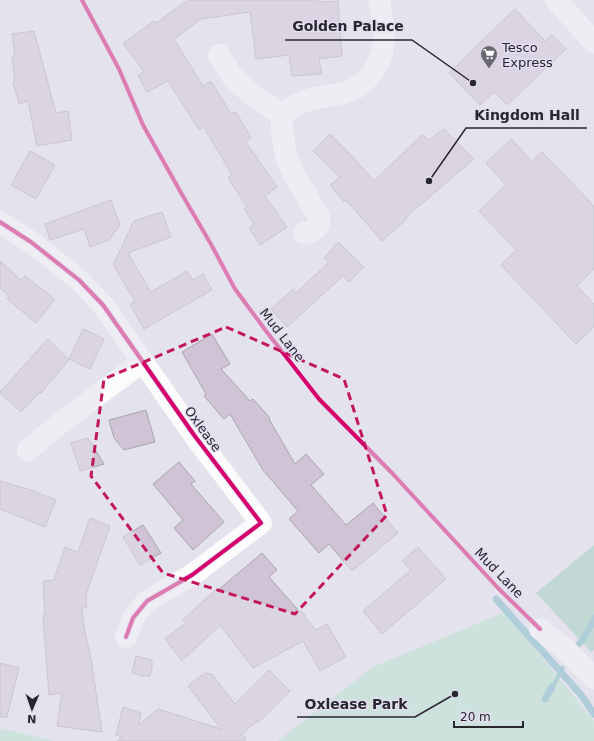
<svg xmlns="http://www.w3.org/2000/svg" width="594" height="741" font-family="'DejaVu Sans',sans-serif">
  <style>
    .green { fill: #b1e0c9 }
    .forest { fill: #9accb5 }
    .water { fill: #70b7c1 }
    .lines { fill: none; stroke-linecap: round; stroke-linejoin: round }
    .stream { stroke: #70b7c1; stroke-width: 7 }
    .building { fill: #d0c3d5; stroke: #a9a6ad }
    .minor { stroke: #fbfbfc; stroke-width: 22 }
    .cycleway-casing { stroke: #e2def0; stroke-width: 6 }
    .cycleway { stroke: #d6006c; stroke-width: 4 }
    .marked { fill: none; stroke: #c2185b; stroke-width: 3; stroke-dasharray: 8 5; stroke-linejoin: round }
    .labels { text-anchor: middle; dominant-baseline: central; stroke-width: 3; stroke-linejoin: round; paint-order: stroke }
    .poi-label { font-size: 13px; fill: #29272e; stroke: #e2def0; text-anchor: start }
    .street-label { font-size: 13px; fill: #29272e; stroke: #e2def0 }
    .leader { fill: none; stroke: #29272e; stroke-width: 1.5 }
    .callout-dot { fill: #29272e; stroke: #e2def0; stroke-width: 1.5 }
    .callout-label { font-size: 14px; text-anchor: middle; font-weight: bold; fill: #29272e; stroke: #e2def0; stroke-width: 3; stroke-linejoin: round; paint-order: stroke }
  </style>
  <rect width="100%" height="100%" fill="#e4e2ec"/>
  <g class="green">
    <polygon points="505,612 594,721 594,741 278,741 373,667"/>
    <polygon points="0,728 53,741 0,741"/>
  </g>
  <polygon class="forest" points="594,545 594,649 592,653 536,593"/>
  <g class="water">
    <polygon points="594,614 594,627 585,642 576,651 574,645 580,638"/>
    <polygon points="562,665 565,668 549,697 546,695"/>
  </g>
  <g class="lines">
    <g class="stream">
      <polyline points="496,599 582,696 594,714"/>
      <polyline points="545,699 552,687"/>
    </g>
  </g>
  <g class="building">
    <polygon points="188,0 318,0 319,2 338,1 342,56 319,59 322,74 292,76 289,55 256,59 250,12 201,19 174,39 203,86 211,81 231,114 236,112 251,138 246,142 277,187 265,196 287,227 260,245 249,228 254,224 244,209 247,207 228,178 232,175 204,127 199,130 168,81 147,92 138,75 144,72 123,43 154,21 156,23"/>
    <polygon points="515,9 545,41 552,35 566,49 507,105 494,92 480,105 449,73"/>
    <polygon points="34,31 56,113 68,111 72,140 37,146 28,101 19,104 13,82 15,81 12,57 15,57 12,34"/>
    <polygon points="444,129 474,159 406,217 407,219 382,241 346,200 344,202 330,185 340,177 313,151 330,134 353,157 374,181 422,135 429,140"/>
    <polygon points="511,139 532,161 542,152 594,206 594,269 577,286 594,304 594,327 576,344 501,265 516,250 479,211 506,185 486,163"/>
    <polygon points="30,151 55,165 36,199 11,185"/>
    <polygon points="111,200 120,225 109,240 90,247 84,229 50,240 45,224"/>
    <polygon points="162,212 171,237 128,253 151,292 187,271 193,280 203,274 212,290 144,329 130,304 135,301 113,265 134,221"/>
    <polygon points="338,242 364,267 349,282 343,276 287,327 271,309 293,289 296,293 329,262 324,258"/>
    <polygon points="0,261 21,280 25,276 55,299 36,323 7,299 9,296 0,288"/>
    <polygon points="83,329 104,339 90,369 69,359"/>
    <polygon points="212,334 230,364 221,369 250,401 253,399 270,418 269,419 295,464 306,454 324,474 311,485 346,525 373,503 398,533 352,571 329,544 319,553 289,519 298,511 263,470 230,414 224,419 204,396 206,394 182,352"/>
    <polygon points="48,339 69,360 41,393 40,392 21,412 0,393 0,392"/>
    <polygon points="146,410 155,442 124,450 114,438 109,420"/>
    <polygon points="88,438 104,464 80,471 71,443"/>
    <polygon points="179,462 195,481 191,484 224,522 193,550 174,528 183,520 153,484"/>
    <polygon points="0,481 31,490 56,500 45,527 0,509"/>
    <polygon points="90,518 110,526 86,595 87,607 82,607 84,627 91,659 102,732 57,726 62,693 49,695 43,615 45,615 43,581 54,580 65,547 78,552"/>
    <polygon points="143,525 161,553 140,565 123,537"/>
    <polygon points="418,547 446,579 382,634 363,611 411,570 402,561"/>
    <polygon points="262,553 277,570 269,577 300,612 302,611 306,618 316,630 327,624 346,657 320,671 303,641 253,668 220,625 182,661 165,639 186,623 183,620 215,590 217,591"/>
    <polygon points="136,656 152,660 152,668 150,676 143,676 132,673"/>
    <polygon points="0,663 19,668 7,717 0,717"/>
    <polygon points="269,670 290,691 258,723 257,721 241,735 245,737 245,741 117,741 122,737 116,735 123,707 141,713 138,725 158,709 221,729 188,686 205,673 212,674 235,704"/>
  </g>
  <g class="lines">
    <g class="minor">
      <polyline points="556,0 594,42"/>
      <path d="M219,55L232,76L251,94L281,114C282,130 283,146 288,161C292,173 299,183 306,194C311,202 312,208 319,215V225L312,231L304,233"/>
      <path d="M281,114C290,109 299,103 308,100C323,95 342,96 356,88C361,85 366,80 370,76C390,51 384,29 379,0"/>
      <polyline points="0,222 31,242 79,280 103,305 194,435 261,523 192,575 147,601 133,618 126,637"/>
      <polyline points="28,450 58,425 143,361"/>
      <polyline points="540,629 564,648 594,678"/>
    </g>
    <g class="cycleway-casing">
      <g id="cycleway">
        <polyline points="82,0 119,69 143,125 180,191 212,246 235,289 266,331 319,399 392,473 498,588 540,629"/>
        <polyline points="0,222 31,242 79,280 103,305 194,435 261,523 192,575 147,601 133,618 126,637"/>
      </g>
    </g>
    <use href="#cycleway" class="cycleway"/>
  </g>
  <path d="M0 0H594V741H0ZM226,327L344,379L387,515L295,614L163,573L91,476L104,379Z" fill="#e4e2ec" fill-opacity=".55" fill-rule="evenodd"/>
  <path class="marked" d="M226,327L344,379L387,515L295,614L163,573L91,476L104,379Z"/>
  <defs>
    <g id="supermarket-pin" transform="scale(0.9)"><path d="M0 17L-7.5 6A9.5 9.5 0 1 1 7.5 6Z" fill="#6a6870" stroke="#e2def0"/><path d="M-6-5.5h2.5l.6 2H6L4.5 2H-2.5L-4.4-4H-6ZM-1.5 3.2a1.3 1.3 0 1 0 .1 0ZM3 3.2a1.3 1.3 0 1 0 .1 0Z" fill="#fff"/></g>
  </defs>
  <g fill-rule="evenodd">
    <use href="#supermarket-pin" x="489" y="54"/>
  </g>
  <g class="labels">
    <g class="poi-label">
      <text x="502" y="47">Tesco<tspan x="502" dy="15">Express</tspan></text>
    </g>
    <g class="street-label">
      <text transform="translate(282 335) rotate(52)">Mud Lane</text>
      <text transform="translate(203 429) rotate(54)">Oxlease</text>
      <text transform="translate(499 573) rotate(46)">Mud Lane</text>
    </g>
  </g>
  <path class="leader" d="M473 83L412 40H285M429 181L466 128H587M455 694L415 717H297"/>
  <g class="callout-dot">
    <circle cx="473" cy="83" r="4"/>
    <circle cx="429" cy="181" r="4"/>
    <circle cx="455" cy="694" r="4"/>
  </g>
  <g class="callout-label">
    <text x="348" y="31">Golden Palace</text>
    <text x="527" y="120">Kingdom Hall</text>
    <text x="356" y="709">Oxlease Park</text>
  </g>
  <g transform="translate(32 709) rotate(182)" stroke="#e2def0" stroke-width="3" paint-order="stroke">
  <path d="M0-3L7 15L0 10L-7 15Z" fill="#29272e"/>
  <text y="-6" font-size="11" font-weight="bold" text-anchor="middle" fill="#29272e">N</text>
  </g>
  <path d="M454 721v6h69v-6" fill="none" stroke="#29272e" stroke-width="2"/>
  <text x="460" y="721" font-size="12" fill="#29272e" stroke="#e2def0" stroke-width="3" paint-order="stroke">20 m</text>
</svg>
